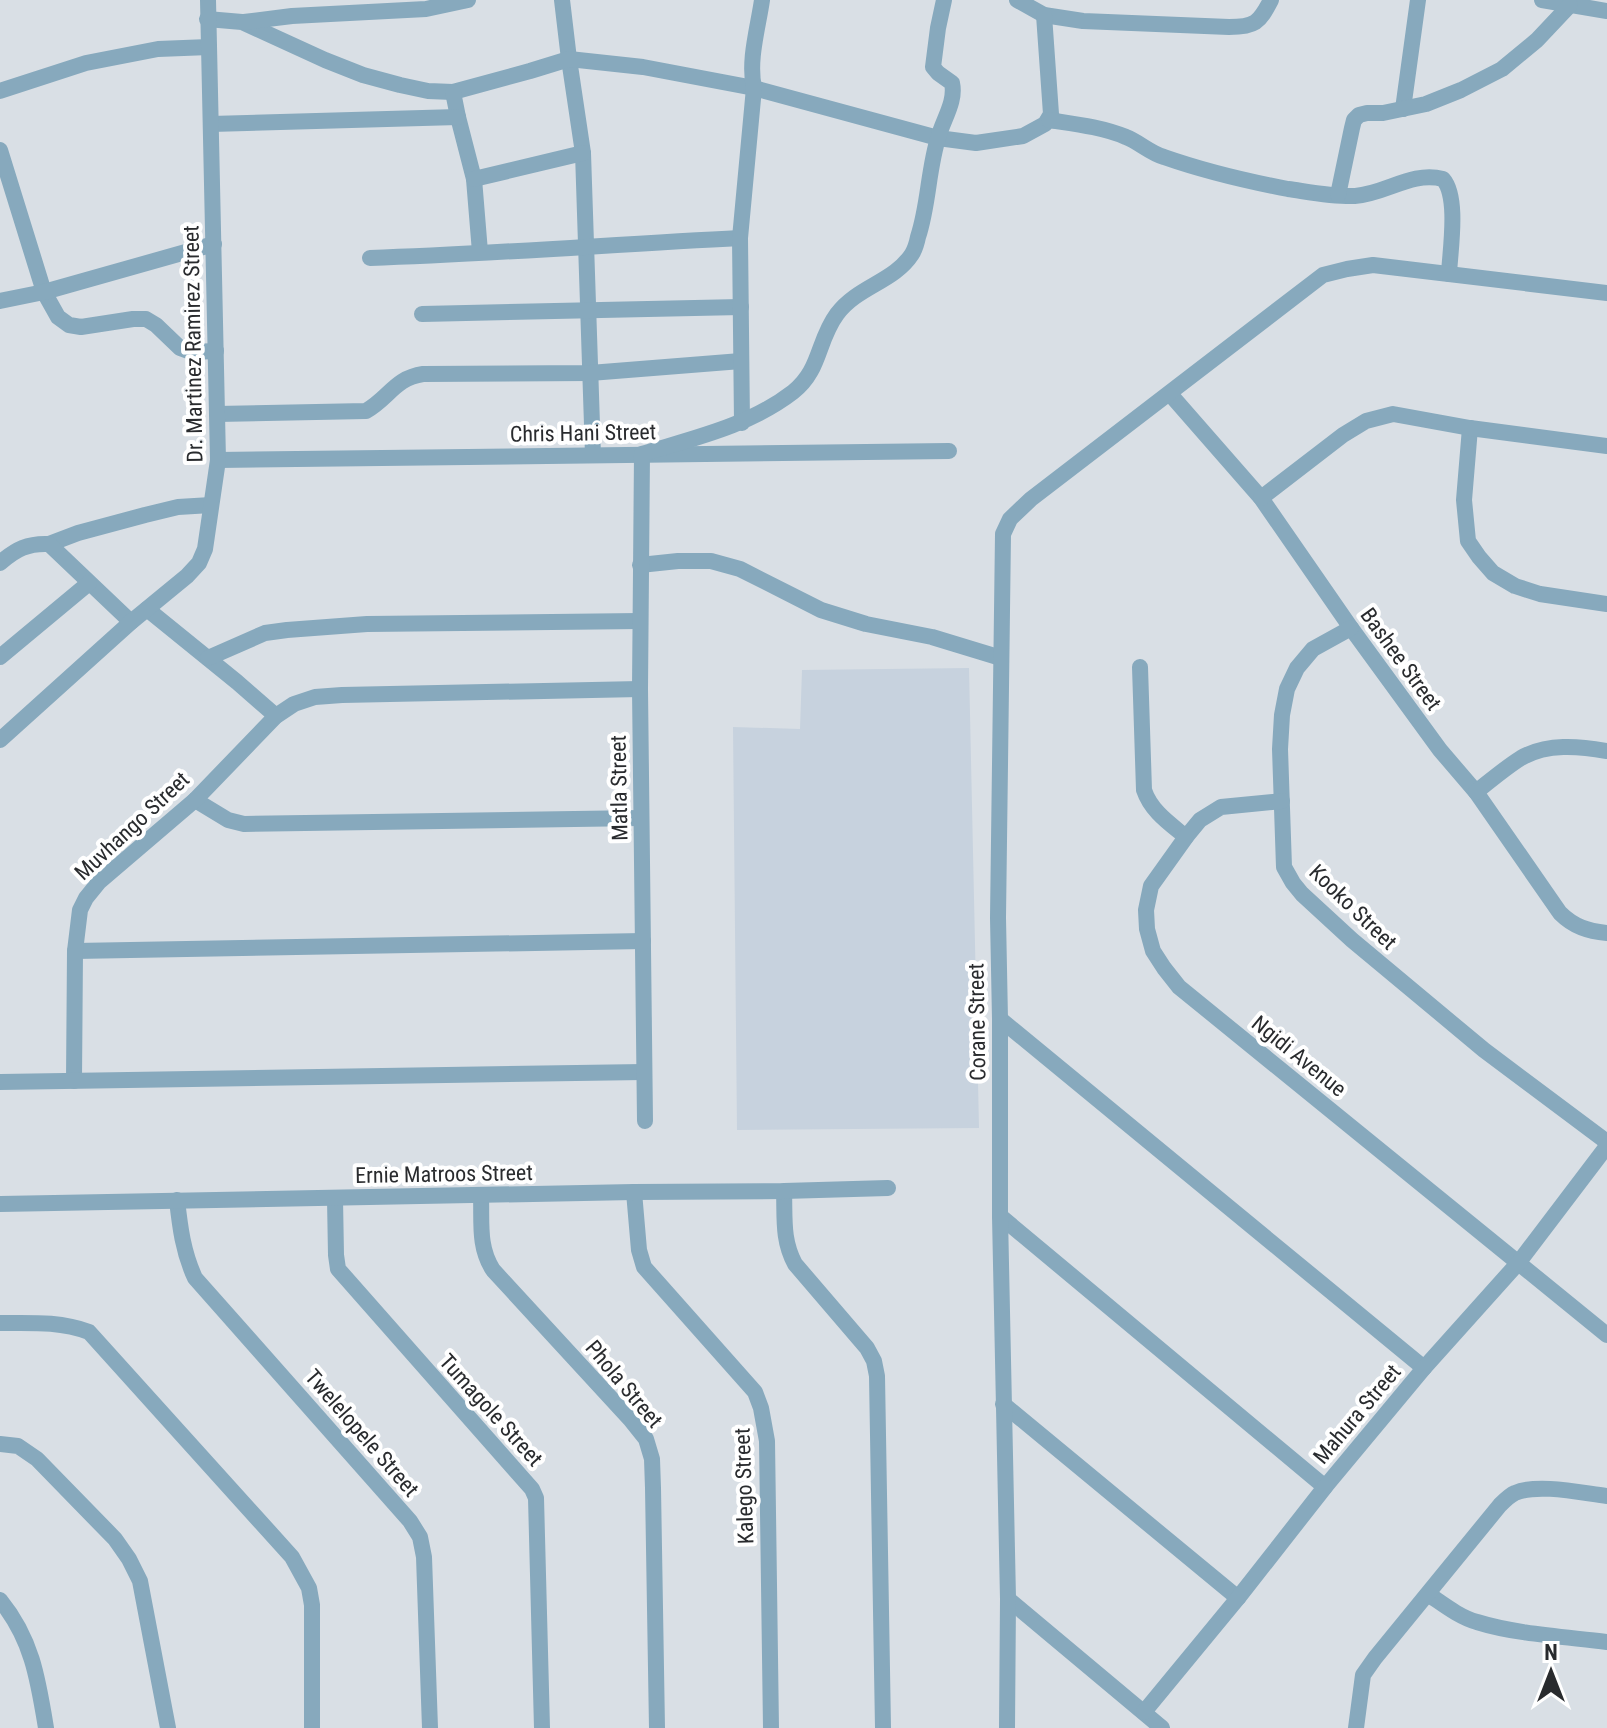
<svg xmlns="http://www.w3.org/2000/svg" width="1607" height="1728" font-family="'Roboto Condensed',sans-serif">
  <style>
    .built { fill: #c7d2de }
    .lines { fill: none; stroke-linecap: round; stroke-linejoin: round }
    .street { stroke: #87a9bd; stroke-width: 16 }
    .labels { text-anchor: middle; dominant-baseline: central; stroke-width: 8; stroke-linejoin: round; paint-order: stroke }
    .street-label { font-size: 22px; fill: #292b2e; stroke: #fff }
  </style>
  <rect width="100%" height="100%" fill="#d9dfe5"/>
  <polygon class="built" points="969,668 979,1128 737,1130 733,727 800,729 802,670"/>
  <g class="lines">
    <g class="street">
      <polyline points="562,0 569,59 583,153 593,455"/>
      <path d="M1017,0L1044,15L1083,21L1229,27C1255,27 1259,23 1271,0"/>
      <polyline points="1542,0 1607,11"/>
      <polyline points="207,19 242,22 325,60 363,75 400,85 428,91 453,92 530,71 569,59 643,67 754,88 938,138 976,143 1023,136 1045,124 1051,114 1044,15"/>
      <polyline points="244,22 292,16 426,9 468,0"/>
      <polyline points="0,91 86,63 158,49 209,47"/>
      <polyline points="453,92 458,117 474,179 480,252"/>
      <polyline points="1403,109 1418,0"/>
      <path d="M1049,120C1075,124 1102,127 1126,137C1139,142 1150,153 1164,157C1204,171 1246,181 1288,189C1309,192 1334,197 1355,196C1386,194 1411,171 1443,179C1459,197 1450,251 1449,274"/>
      <polyline points="211,124 458,117"/>
      <polyline points="0,150 44,292 58,317 69,325 81,327 133,319 146,319 156,325 180,348 191,352 216,351"/>
      <polyline points="474,179 583,153"/>
      <polyline points="1338,195 1352,128 1354,120 1359,115 1367,113 1383,113 1426,104 1461,90 1502,69 1537,40 1570,5"/>
      <path d="M370,258C494,254 617,244 740,238"/>
      <polyline points="0,301 44,292 214,244"/>
      <polyline points="422,314 741,307"/>
      <path d="M1170,394L1261,498L1351,628L1440,750L1476,792L1560,913C1574,927 1588,931 1607,933"/>
      <path d="M217,414L366,411C389,398 395,378 423,374L590,373L741,361"/>
      <path d="M742,423L740,238L754,88C748,60 758,28 762,0"/>
      <polyline points="1470,428 1464,500 1468,541 1479,557 1493,573 1515,586 1540,594 1607,604"/>
      <polyline points="218,460 949,451"/>
      <polyline points="1261,498 1343,435 1366,421 1393,414 1470,428 1607,446"/>
      <polyline points="49,544 78,533 145,515 178,507 211,505"/>
      <path d="M0,563C16,549 28,543 49,544L131,622"/>
      <polyline points="640,565 678,561 711,561 740,569 821,610 866,624 932,637 1001,658"/>
      <polyline points="147,609 237,682 276,716"/>
      <polyline points="1351,628 1313,649 1297,668 1287,689 1282,715 1280,749 1284,867 1293,883 1302,894 1352,940 1484,1050 1607,1142"/>
      <polyline points="0,657 89,583"/>
      <polyline points="208,658 265,633 287,630 367,624 640,621"/>
      <path d="M1140,667L1144,790C1151,811 1169,823 1186,837"/>
      <polyline points="0,740 131,622 187,576 199,563 205,549 218,460 208,0"/>
      <path d="M1476,792C1490,781 1505,768 1521,758C1547,743 1579,746 1607,751"/>
      <polyline points="195,800 228,820 244,824 641,818"/>
      <polyline points="1282,801 1221,807 1200,820 1186,837 1151,886 1146,910 1147,929 1153,951 1164,968 1179,987 1607,1335"/>
      <polyline points="75,951 643,941"/>
      <polyline points="1000,1019 1424,1368"/>
      <polyline points="74,1081 75,951 80,910 86,898 99,882 195,800 276,716 294,704 315,697 342,695 640,689"/>
      <polyline points="0,1082 644,1072"/>
      <path d="M645,1121L640,689L642,454C694,438 749,426 793,392C821,370 817,341 837,314C858,286 894,282 912,254C915,249 917,242 918,237C929,204 928,168 939,135C944,118 956,101 952,83L938,73L933,67L938,28L944,0"/>
      <path d="M784,1191C785,1218 782,1240 795,1264L867,1348L874,1361L877,1376L883,1728"/>
      <polyline points="634,1192 639,1250 644,1267 755,1392 761,1408 767,1441 771,1728"/>
      <path d="M481,1196C482,1222 478,1247 493,1270L630,1419L646,1439L652,1459L653,1488L657,1728"/>
      <polyline points="335,1199 336,1255 338,1269 532,1489 536,1498 542,1728"/>
      <path d="M177,1200C180,1227 183,1252 195,1278L410,1521L420,1537L424,1557L430,1728"/>
      <polyline points="0,1204 634,1192 784,1191 888,1188"/>
      <polyline points="1000,1216 1325,1487"/>
      <path d="M0,1323C30,1323 60,1321 89,1332L292,1557L309,1588L312,1605V1728"/>
      <polyline points="1003,1404 1238,1598"/>
      <polyline points="0,1444 18,1446 37,1459 115,1539 129,1559 140,1581 168,1728"/>
      <path d="M1428,1594C1443,1604 1459,1617 1477,1622C1515,1634 1567,1637 1607,1642"/>
      <polyline points="1008,1599 1162,1728"/>
      <path d="M0,1600C32,1639 38,1679 46,1728"/>
      <polyline points="1144,1712 1238,1598 1325,1487 1424,1368 1519,1262 1607,1146"/>
      <polyline points="1007,1728 1008,1599 1000,1216 1000,1019 998,918 1003,534 1010,519 1031,499 1323,275 1347,269 1373,265 1607,293"/>
      <path d="M1356,1728L1363,1675L1375,1658L1500,1505C1504,1501 1510,1495 1515,1493C1538,1483 1582,1493 1607,1496"/>
    </g>
  </g>
  <g class="labels">
    <g class="street-label">
      <text transform="translate(193 344) rotate(-91)">Dr. Martinez Ramirez Street</text>
      <text transform="translate(583 433) rotate(-1)">Chris Hani Street</text>
      <text transform="translate(1401 659) rotate(54)">Bashee Street</text>
      <text transform="translate(619 788) rotate(-91)">Matla Street</text>
      <text transform="translate(132 826) rotate(-43)">Muvhango Street</text>
      <text transform="translate(1353 907) rotate(44)">Kooko Street</text>
      <text transform="translate(977 1022) rotate(-91)">Corane Street</text>
      <text transform="translate(1299 1056) rotate(39)">Ngidi Avenue</text>
      <text transform="translate(444 1174) rotate(-1)">Ernie Matroos Street</text>
      <text transform="translate(624 1384) rotate(50)">Phola Street</text>
      <text transform="translate(491 1410) rotate(48)">Tumagole Street</text>
      <text transform="translate(1357 1414) rotate(-50)">Mahura Street</text>
      <text transform="translate(362 1433) rotate(49)">Twelelopele Street</text>
      <text transform="translate(744 1486) rotate(-92)">Kalego Street</text>
    </g>
  </g>
  <g transform="translate(1551 1672)" stroke="#ffffff" stroke-width="6" paint-order="stroke">
  <path d="M0-6L14 30L0 20L-14 30Z" fill="#292b2e"/>
  <text y="-12" font-size="22" font-weight="bold" text-anchor="middle" fill="#292b2e">N</text>
  </g>
</svg>
